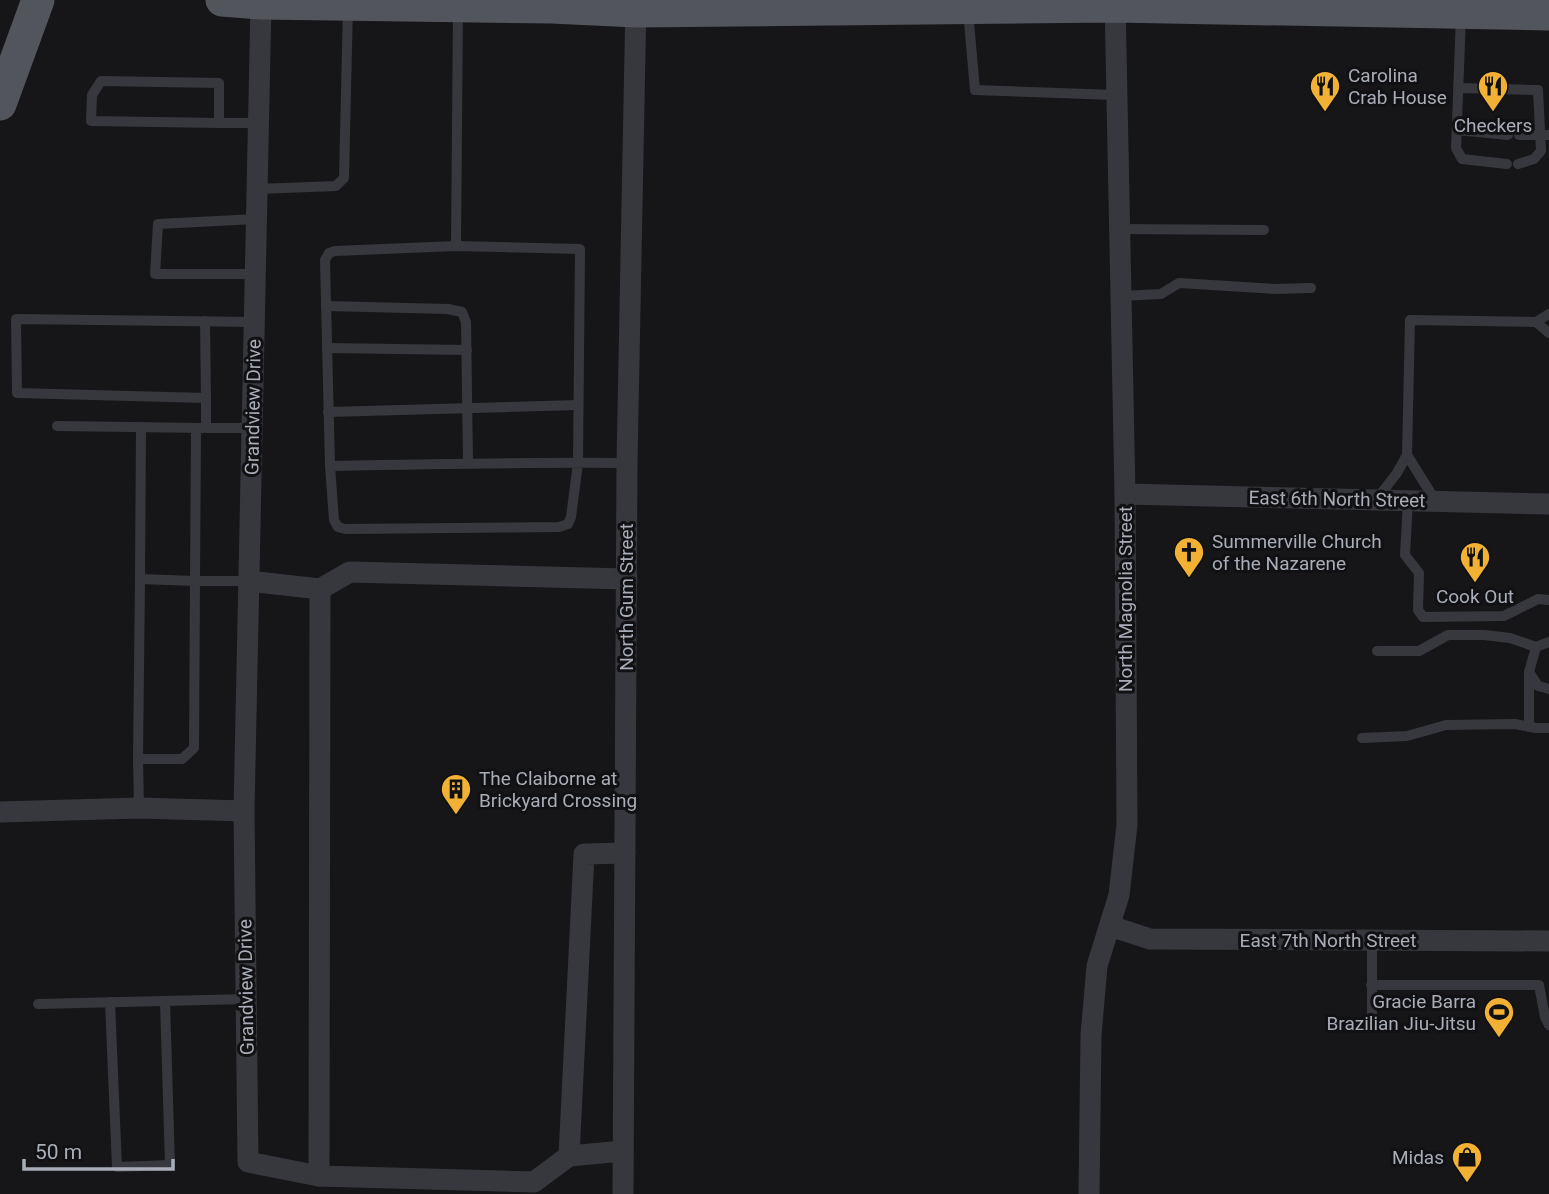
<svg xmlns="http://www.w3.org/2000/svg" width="1549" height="1194" font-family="Roboto,sans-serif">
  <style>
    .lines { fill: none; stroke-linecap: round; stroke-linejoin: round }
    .service { stroke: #37383d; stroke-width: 10 }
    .minor { stroke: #37383d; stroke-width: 21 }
    .primary { stroke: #53555c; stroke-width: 33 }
    .labels { text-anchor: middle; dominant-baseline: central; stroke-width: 6; stroke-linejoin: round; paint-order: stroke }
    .poi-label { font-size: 19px; fill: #a8adb8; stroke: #111113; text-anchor: start }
    .street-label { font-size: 19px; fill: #a8adb8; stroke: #111113 }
  </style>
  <rect width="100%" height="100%" fill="#161618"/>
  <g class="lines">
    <g class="service">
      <polyline points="968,11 975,90 1116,95"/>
      <polyline points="1461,15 1456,148 1462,159 1507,164"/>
      <polyline points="1460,88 1538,90 1541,151 1534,159 1518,164"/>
      <polyline points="219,123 91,121 92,95 101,81 219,83 219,123 259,123"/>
      <polyline points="1457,130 1508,135"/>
      <polyline points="1519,135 1549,135"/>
      <polyline points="257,189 336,186 344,178 348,6"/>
      <polyline points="1119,229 1264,230"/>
      <polyline points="456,246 458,8"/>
      <polyline points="255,274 155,274 158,224 257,219"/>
      <polyline points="1121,296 1161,294 1179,283 1275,289 1311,288"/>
      <polyline points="326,306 448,309 462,312 466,322 468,463"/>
      <polyline points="205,321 206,398"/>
      <polyline points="1536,322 1549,333"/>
      <polyline points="327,348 467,350"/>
      <polyline points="328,412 578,405"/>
      <polyline points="57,426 203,428"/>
      <polyline points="196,428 195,581 249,581"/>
      <polyline points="252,428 206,428 206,398 17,393 16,319 255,322"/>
      <polyline points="1407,455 1435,500"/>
      <path d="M330,466L334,520L338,527L345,529L559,527L568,524L571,517L578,463L580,249L456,246L335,251L329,253L325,260L330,466C429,464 528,462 627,463"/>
      <polyline points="1376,500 1397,473 1407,455 1410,320 1536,322 1549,314"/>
      <polyline points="1408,501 1405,555 1419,573 1418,610 1423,617 1504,616 1538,599 1549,600"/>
      <polyline points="140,579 138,759 182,759 194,748 195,581 140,579 141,427"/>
      <polyline points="1549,642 1536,647 1529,672 1538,686 1549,689"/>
      <polyline points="1377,651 1419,651 1448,635 1484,635 1510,638 1536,647"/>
      <polyline points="1529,675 1529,727"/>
      <polyline points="1362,738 1407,736 1446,725 1515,724 1536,728 1549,728"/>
      <polyline points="138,759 139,808"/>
      <polyline points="1371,985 1539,985 1545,1017 1549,1025"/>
      <polyline points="110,1002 117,1167 170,1165 165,1001"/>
      <polyline points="38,1004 247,999"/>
      <polyline points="1372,1022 1372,940"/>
    </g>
    <g class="minor">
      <polyline points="1125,494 1549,504"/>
      <polyline points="249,581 320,589 350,572 627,579"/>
      <polyline points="244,811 248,1162 319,1176 320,589"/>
      <polyline points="0,812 139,808 244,811 261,3"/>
      <polyline points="1110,926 1150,939 1549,941"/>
      <polyline points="569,1156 584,854 625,853"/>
      <polyline points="319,1176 534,1182 569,1156 623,1151"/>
      <polyline points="623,1194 627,463 636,0"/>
      <polyline points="1089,1194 1091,1035 1097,966 1119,895 1127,825 1125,494 1115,0"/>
    </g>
    <g class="primary">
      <polyline points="222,0 261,3 552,7 636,11 1114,6 1549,14"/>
      <polyline points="0,104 38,0"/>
    </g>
  </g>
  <defs>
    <g id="restaurant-pin" transform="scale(1.575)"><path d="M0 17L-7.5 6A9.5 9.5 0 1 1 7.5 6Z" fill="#f2b134" stroke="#111113"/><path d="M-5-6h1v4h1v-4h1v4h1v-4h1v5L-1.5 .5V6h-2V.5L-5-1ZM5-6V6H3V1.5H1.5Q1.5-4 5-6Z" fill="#111"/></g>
    <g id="church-pin" transform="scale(1.575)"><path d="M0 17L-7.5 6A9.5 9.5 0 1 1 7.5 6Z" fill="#f2b134" stroke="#111113"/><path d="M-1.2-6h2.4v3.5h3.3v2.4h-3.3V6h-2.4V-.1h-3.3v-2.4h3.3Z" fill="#111"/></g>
    <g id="building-pin" transform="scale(1.575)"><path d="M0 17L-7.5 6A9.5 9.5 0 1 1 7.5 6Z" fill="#f2b134" stroke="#111113"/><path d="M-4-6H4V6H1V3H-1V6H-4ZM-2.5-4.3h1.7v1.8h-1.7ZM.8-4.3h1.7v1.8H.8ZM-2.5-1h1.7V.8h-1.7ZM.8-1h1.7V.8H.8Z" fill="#111"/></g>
    <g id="stadium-pin" transform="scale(1.575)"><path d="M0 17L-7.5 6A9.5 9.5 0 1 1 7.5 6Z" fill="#f2b134" stroke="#111113"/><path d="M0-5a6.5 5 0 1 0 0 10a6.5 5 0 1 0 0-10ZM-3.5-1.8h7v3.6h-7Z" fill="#111"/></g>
    <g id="shop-pin" transform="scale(1.575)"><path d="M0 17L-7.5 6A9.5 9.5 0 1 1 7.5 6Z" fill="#f2b134" stroke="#111113"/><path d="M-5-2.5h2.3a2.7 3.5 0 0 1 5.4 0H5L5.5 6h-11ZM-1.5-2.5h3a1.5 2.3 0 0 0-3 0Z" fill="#111"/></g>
  </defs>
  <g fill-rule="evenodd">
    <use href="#restaurant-pin" x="1325" y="86"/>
    <use href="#restaurant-pin" x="1493" y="86"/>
    <use href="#church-pin" x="1189" y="552"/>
    <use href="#restaurant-pin" x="1475" y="557"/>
    <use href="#building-pin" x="456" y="789"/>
    <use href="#stadium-pin" x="1499" y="1012"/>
    <use href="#shop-pin" x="1467" y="1157"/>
  </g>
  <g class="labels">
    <g class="poi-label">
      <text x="1348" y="75">Carolina<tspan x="1348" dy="22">Crab House</tspan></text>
      <text x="1493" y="125" text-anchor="middle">Checkers</text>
      <text x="1212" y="541">Summerville Church<tspan x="1212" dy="22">of the Nazarene</tspan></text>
      <text x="1475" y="596" text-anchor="middle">Cook Out</text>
      <text x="479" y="778">The Claiborne at<tspan x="479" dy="22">Brickyard Crossing</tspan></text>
      <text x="1476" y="1001" text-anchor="end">Gracie Barra<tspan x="1476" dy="22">Brazilian Jiu-Jitsu</tspan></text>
      <text x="1444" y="1157" text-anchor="end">Midas</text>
    </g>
    <g class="street-label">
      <text transform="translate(253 407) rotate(-89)">Grandview Drive</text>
      <text transform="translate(1337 499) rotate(1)">East 6th North Street</text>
      <text transform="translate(626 597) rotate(-90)">North Gum Street</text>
      <text transform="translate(1125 599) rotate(-90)">North Magnolia Street</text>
      <text x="1328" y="940">East 7th North Street</text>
      <text transform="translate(246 987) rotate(-91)">Grandview Drive</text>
    </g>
  </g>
  <path d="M24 1159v10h149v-10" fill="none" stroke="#a8adb8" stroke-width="3.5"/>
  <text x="35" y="1159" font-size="21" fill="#a8adb8" stroke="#111113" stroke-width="5" paint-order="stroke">50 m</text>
</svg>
